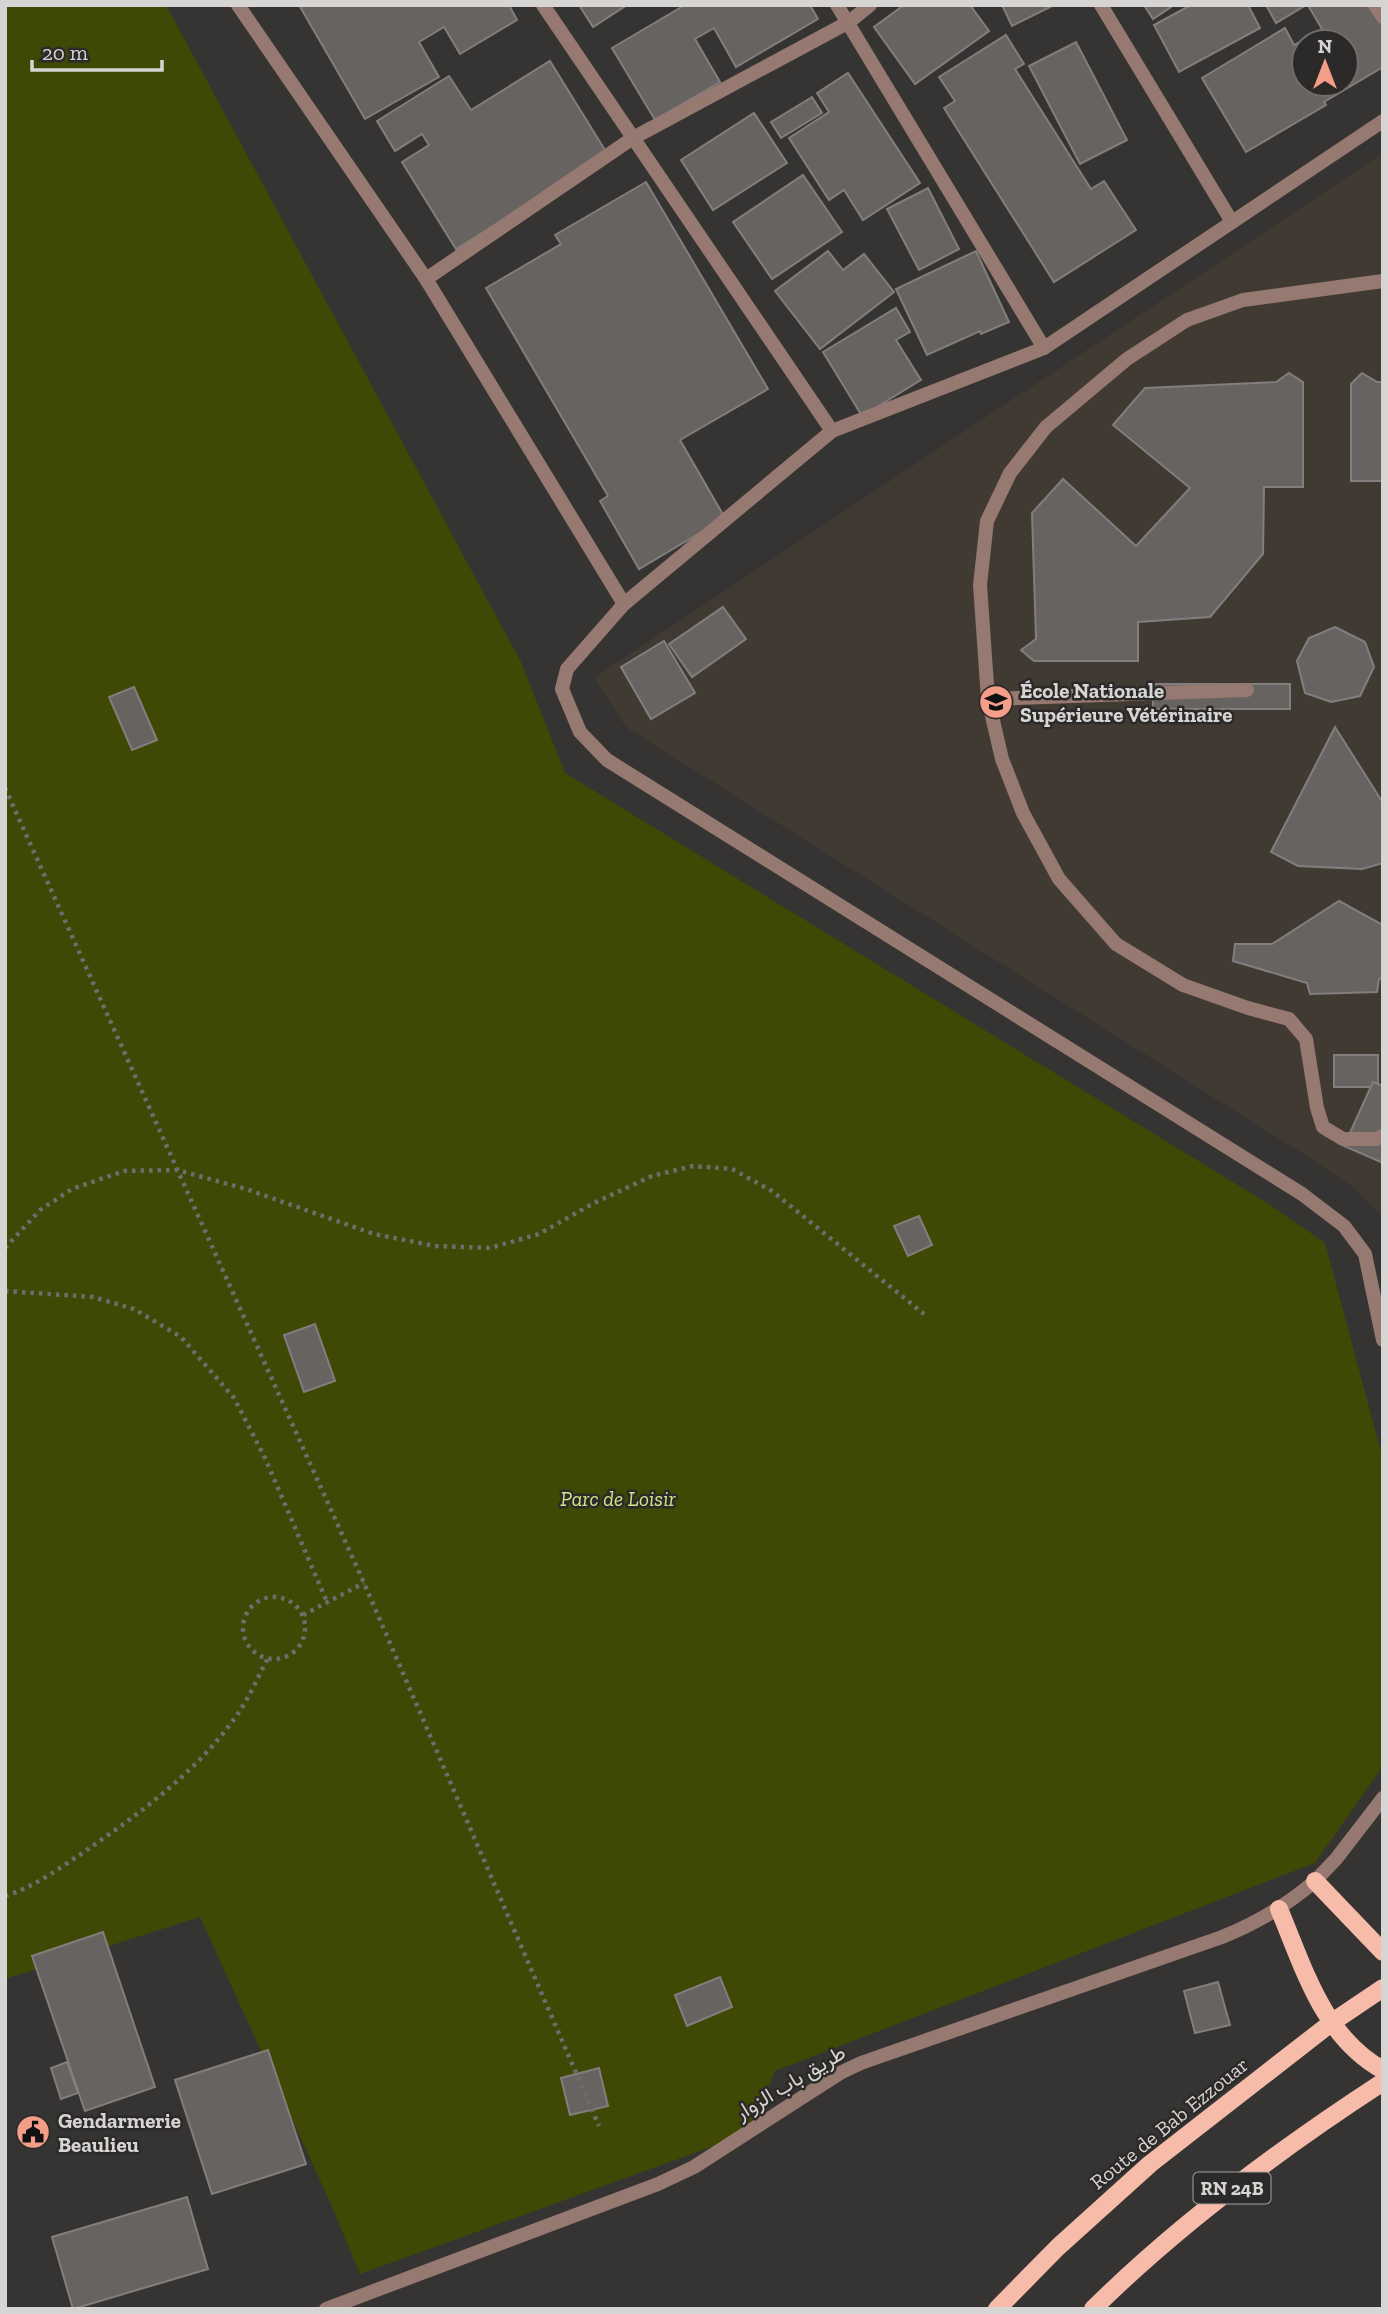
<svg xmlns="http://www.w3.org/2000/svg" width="1388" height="2314" font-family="'Zilla Slab',Vazirmatn,serif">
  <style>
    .built { fill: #413a33 }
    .green { fill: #3f4805 }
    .building { fill: #666361; stroke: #817f7d; stroke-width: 2; fill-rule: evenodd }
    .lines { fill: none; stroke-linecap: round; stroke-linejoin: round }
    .path { stroke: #6f6d6c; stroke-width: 4.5; stroke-dasharray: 3.5 5; stroke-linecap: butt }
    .service { stroke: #967970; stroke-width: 14 }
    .minor { stroke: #967970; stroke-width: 14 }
    .tertiary { stroke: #967970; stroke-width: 14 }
    .primary { stroke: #f7bca9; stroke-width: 18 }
    .labels { text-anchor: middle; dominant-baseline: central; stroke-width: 5; stroke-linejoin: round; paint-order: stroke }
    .shield { fill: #2c2a28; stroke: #a4a2a0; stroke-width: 2 }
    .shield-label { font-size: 19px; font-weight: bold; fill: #d7d5d4 }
    .poi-label { font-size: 21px; font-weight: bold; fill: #d7d5d4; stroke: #2c2a28; text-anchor: start }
    .park-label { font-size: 21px; font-style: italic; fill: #d1e287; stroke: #2c2a28 }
    .street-label { font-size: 21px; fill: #d7d5d4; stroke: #2c2a28 }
  </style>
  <rect width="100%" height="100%" fill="#363432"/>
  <polygon class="built" points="1383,153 1383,1220 1378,1211 1351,1184 626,727 594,678"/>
  <polygon class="green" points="5,5 166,5 521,662 565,773 1267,1203 1325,1243 1383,1459 1383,1766 1315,1863 775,2071 750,2133 360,2274 329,2200 200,1917 5,1979"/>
  <g class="building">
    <polygon points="299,5 509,5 517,20 460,54 444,27 419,42 439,77 365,119"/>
    <polygon points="579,5 627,5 593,27"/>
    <polygon points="685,5 810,5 818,19 736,67 714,28 695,39 720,82 655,120 612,48"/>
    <polygon points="904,5 970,5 989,31 915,84 874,27"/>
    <polygon points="1002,5 1054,5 1012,26"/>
    <polygon points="1144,5 1174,5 1153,19"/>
    <polygon points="1191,5 1248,5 1260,28 1179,72 1154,25"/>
    <polygon points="1266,5 1306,5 1276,23"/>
    <path d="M1313,5H1383V67L1324,102L1326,105L1246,152L1202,78L1285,28L1294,45L1322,29L1309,7ZM1304,42H1346V84H1304Z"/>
    <polygon points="1006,35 1024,64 1015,69 1091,189 1104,181 1136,230 1054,282 944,108 955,101 939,77"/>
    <polygon points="1076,42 1127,140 1080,164 1029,66"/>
    <polygon points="550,61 608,155 456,249 402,162 429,145 422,134 395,151 377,121 449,76 471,110"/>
    <polygon points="848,73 920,183 863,220 844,190 829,200 789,138 829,112 817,93"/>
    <polygon points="812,97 822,113 781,138 771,122"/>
    <polygon points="754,113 787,163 713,210 681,160"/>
    <polygon points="803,175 842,232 772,279 733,222"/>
    <polygon points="646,182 768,389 680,440 725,518 639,569 600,501 608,496 486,288 561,244 555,235"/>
    <polygon points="928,188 959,249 919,270 887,209"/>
    <polygon points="828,251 843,270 864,254 894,292 820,349 775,291"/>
    <polygon points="976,251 1009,322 981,334 980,331 927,355 896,289"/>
    <polygon points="896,308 910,332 896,340 921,380 862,416 823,352"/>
    <polygon points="1289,373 1303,382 1303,487 1264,487 1263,554 1210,617 1138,622 1138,661 1034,661 1021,650 1036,639 1032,513 1063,479 1136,546 1190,488 1113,425 1145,388 1276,382"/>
    <polygon points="1362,373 1377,382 1383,382 1383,481 1351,481 1351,384"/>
    <polygon points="723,607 746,639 692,677 669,644"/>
    <polygon points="1335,627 1365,642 1374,667 1360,696 1331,702 1305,693 1297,661 1309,638"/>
    <polygon points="664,641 695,693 651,719 621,667"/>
    <rect x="1153" y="684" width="137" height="25"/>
    <polygon points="134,687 157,740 132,750 109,697"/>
    <polygon points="1335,727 1383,803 1383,863 1362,869 1298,866 1271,852"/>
    <polygon points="1339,901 1383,925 1383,978 1379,979 1377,992 1310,994 1307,983 1233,961 1235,944 1272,944"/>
    <rect x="1334" y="1055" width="44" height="32"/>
    <polygon points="1373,1082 1383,1086 1383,1163 1344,1146"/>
    <polygon points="919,1216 932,1245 908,1256 894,1226"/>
    <polygon points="315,1324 335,1381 304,1392 284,1335"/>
    <polygon points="103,1932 155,2087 85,2111 32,1956"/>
    <polygon points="720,1977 732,2007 687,2026 675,1995"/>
    <polygon points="1218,1982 1230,2025 1195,2033 1184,1991"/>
    <polygon points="268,2050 306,2164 212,2194 175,2080"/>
    <polygon points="67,2062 78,2093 61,2099 51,2068"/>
    <polygon points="599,2068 608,2106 570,2115 561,2078"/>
    <polygon points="187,2197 208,2269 73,2309 52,2237"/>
  </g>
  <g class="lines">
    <g class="path">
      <polyline points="5,788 364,1583 599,2126"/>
      <polyline points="5,1248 40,1210 72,1189 124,1171 177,1170 246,1189 374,1234 435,1246 490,1248 539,1234 594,1203 652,1176 693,1166 732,1169 772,1191 924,1314"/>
      <polyline points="5,1291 93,1297 134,1309 181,1337 234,1398 265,1458 327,1602"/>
      <circle cx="274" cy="1628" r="31"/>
      <polyline points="303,1615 364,1583"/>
      <path d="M5,1896C37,1886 66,1864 94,1845C147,1808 199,1769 237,1715C249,1698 258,1677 268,1658"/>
    </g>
    <g class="service">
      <polyline points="1383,281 1243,300 1187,320 1127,359 1046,427 1010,473 987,521 980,585 988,699 1002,759 1023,813 1059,879 1116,944 1183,985 1248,1008 1289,1019 1306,1039 1317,1108 1323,1127 1343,1139 1376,1139 1383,1136"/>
      <polyline points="988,699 1247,690"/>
    </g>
    <g class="minor">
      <polyline points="238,5 426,279 624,604"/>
      <polyline points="543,5 832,431"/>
      <polyline points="837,5 1044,348"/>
      <polyline points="1101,5 1232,222"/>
      <polyline points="1375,5 1383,17"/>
      <polyline points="1383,121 1044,348 832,431 624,604 567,669 562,689 580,732 607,760 1302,1194 1344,1226 1365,1254 1383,1340"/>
      <polyline points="426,279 633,138 849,22 870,5"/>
      <polyline points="1315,1881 1336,1859 1383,1798"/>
    </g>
    <path class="tertiary" d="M326,2309L658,2184L694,2167L840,2073L861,2063L1222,1937C1257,1923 1286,1906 1315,1881"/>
    <g class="primary">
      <polyline points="1315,1881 1383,1952"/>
      <path d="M1279,1909C1304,1968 1323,2037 1383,2070"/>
      <polyline points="997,2309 1058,2247 1150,2164 1331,2023 1383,1988"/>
      <path d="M1093,2309C1181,2222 1280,2149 1383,2082"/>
    </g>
  </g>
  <defs>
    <g id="university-disc" transform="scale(1.75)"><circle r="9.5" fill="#f49e89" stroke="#2c2a28"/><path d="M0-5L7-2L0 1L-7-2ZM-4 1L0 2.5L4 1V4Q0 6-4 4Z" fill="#111"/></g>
    <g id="civic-disc" transform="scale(1.75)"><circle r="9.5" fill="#f49e89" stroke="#2c2a28"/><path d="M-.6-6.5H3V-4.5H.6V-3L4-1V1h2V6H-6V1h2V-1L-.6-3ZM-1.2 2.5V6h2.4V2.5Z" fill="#111"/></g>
  </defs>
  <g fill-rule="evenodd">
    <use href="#university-disc" x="996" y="702"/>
    <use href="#civic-disc" x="33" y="2132"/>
  </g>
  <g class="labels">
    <rect class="shield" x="1193.5" y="2172.5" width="77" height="31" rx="5"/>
    <g class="shield-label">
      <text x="1232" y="2188">RN 24B</text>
    </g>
    <g class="poi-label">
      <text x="1020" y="690">École Nationale<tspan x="1020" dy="24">Supérieure Vétérinaire</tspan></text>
      <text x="58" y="2120">Gendarmerie<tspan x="58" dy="24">Beaulieu</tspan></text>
    </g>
    <g class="park-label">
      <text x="618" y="1498">Parc de Loisir</text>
    </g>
    <g class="street-label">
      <text transform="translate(790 2082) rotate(-31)">طريق باب الزوار</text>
      <text transform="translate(1169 2123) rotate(-39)">Route de Bab Ezzouar</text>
    </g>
  </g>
  <rect width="1388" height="2314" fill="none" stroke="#d7d5d4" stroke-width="14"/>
  <g transform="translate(1325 63)"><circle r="33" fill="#2c2a28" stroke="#706e6d" stroke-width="2"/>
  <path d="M0-5L12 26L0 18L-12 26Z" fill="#f49e89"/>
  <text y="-10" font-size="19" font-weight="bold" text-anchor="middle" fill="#d7d5d4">N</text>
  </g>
  <path d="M32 60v10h130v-10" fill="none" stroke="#d7d5d4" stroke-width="3.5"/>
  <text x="42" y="60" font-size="21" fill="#d7d5d4" stroke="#2c2a28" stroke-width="5" paint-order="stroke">20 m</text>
</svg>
